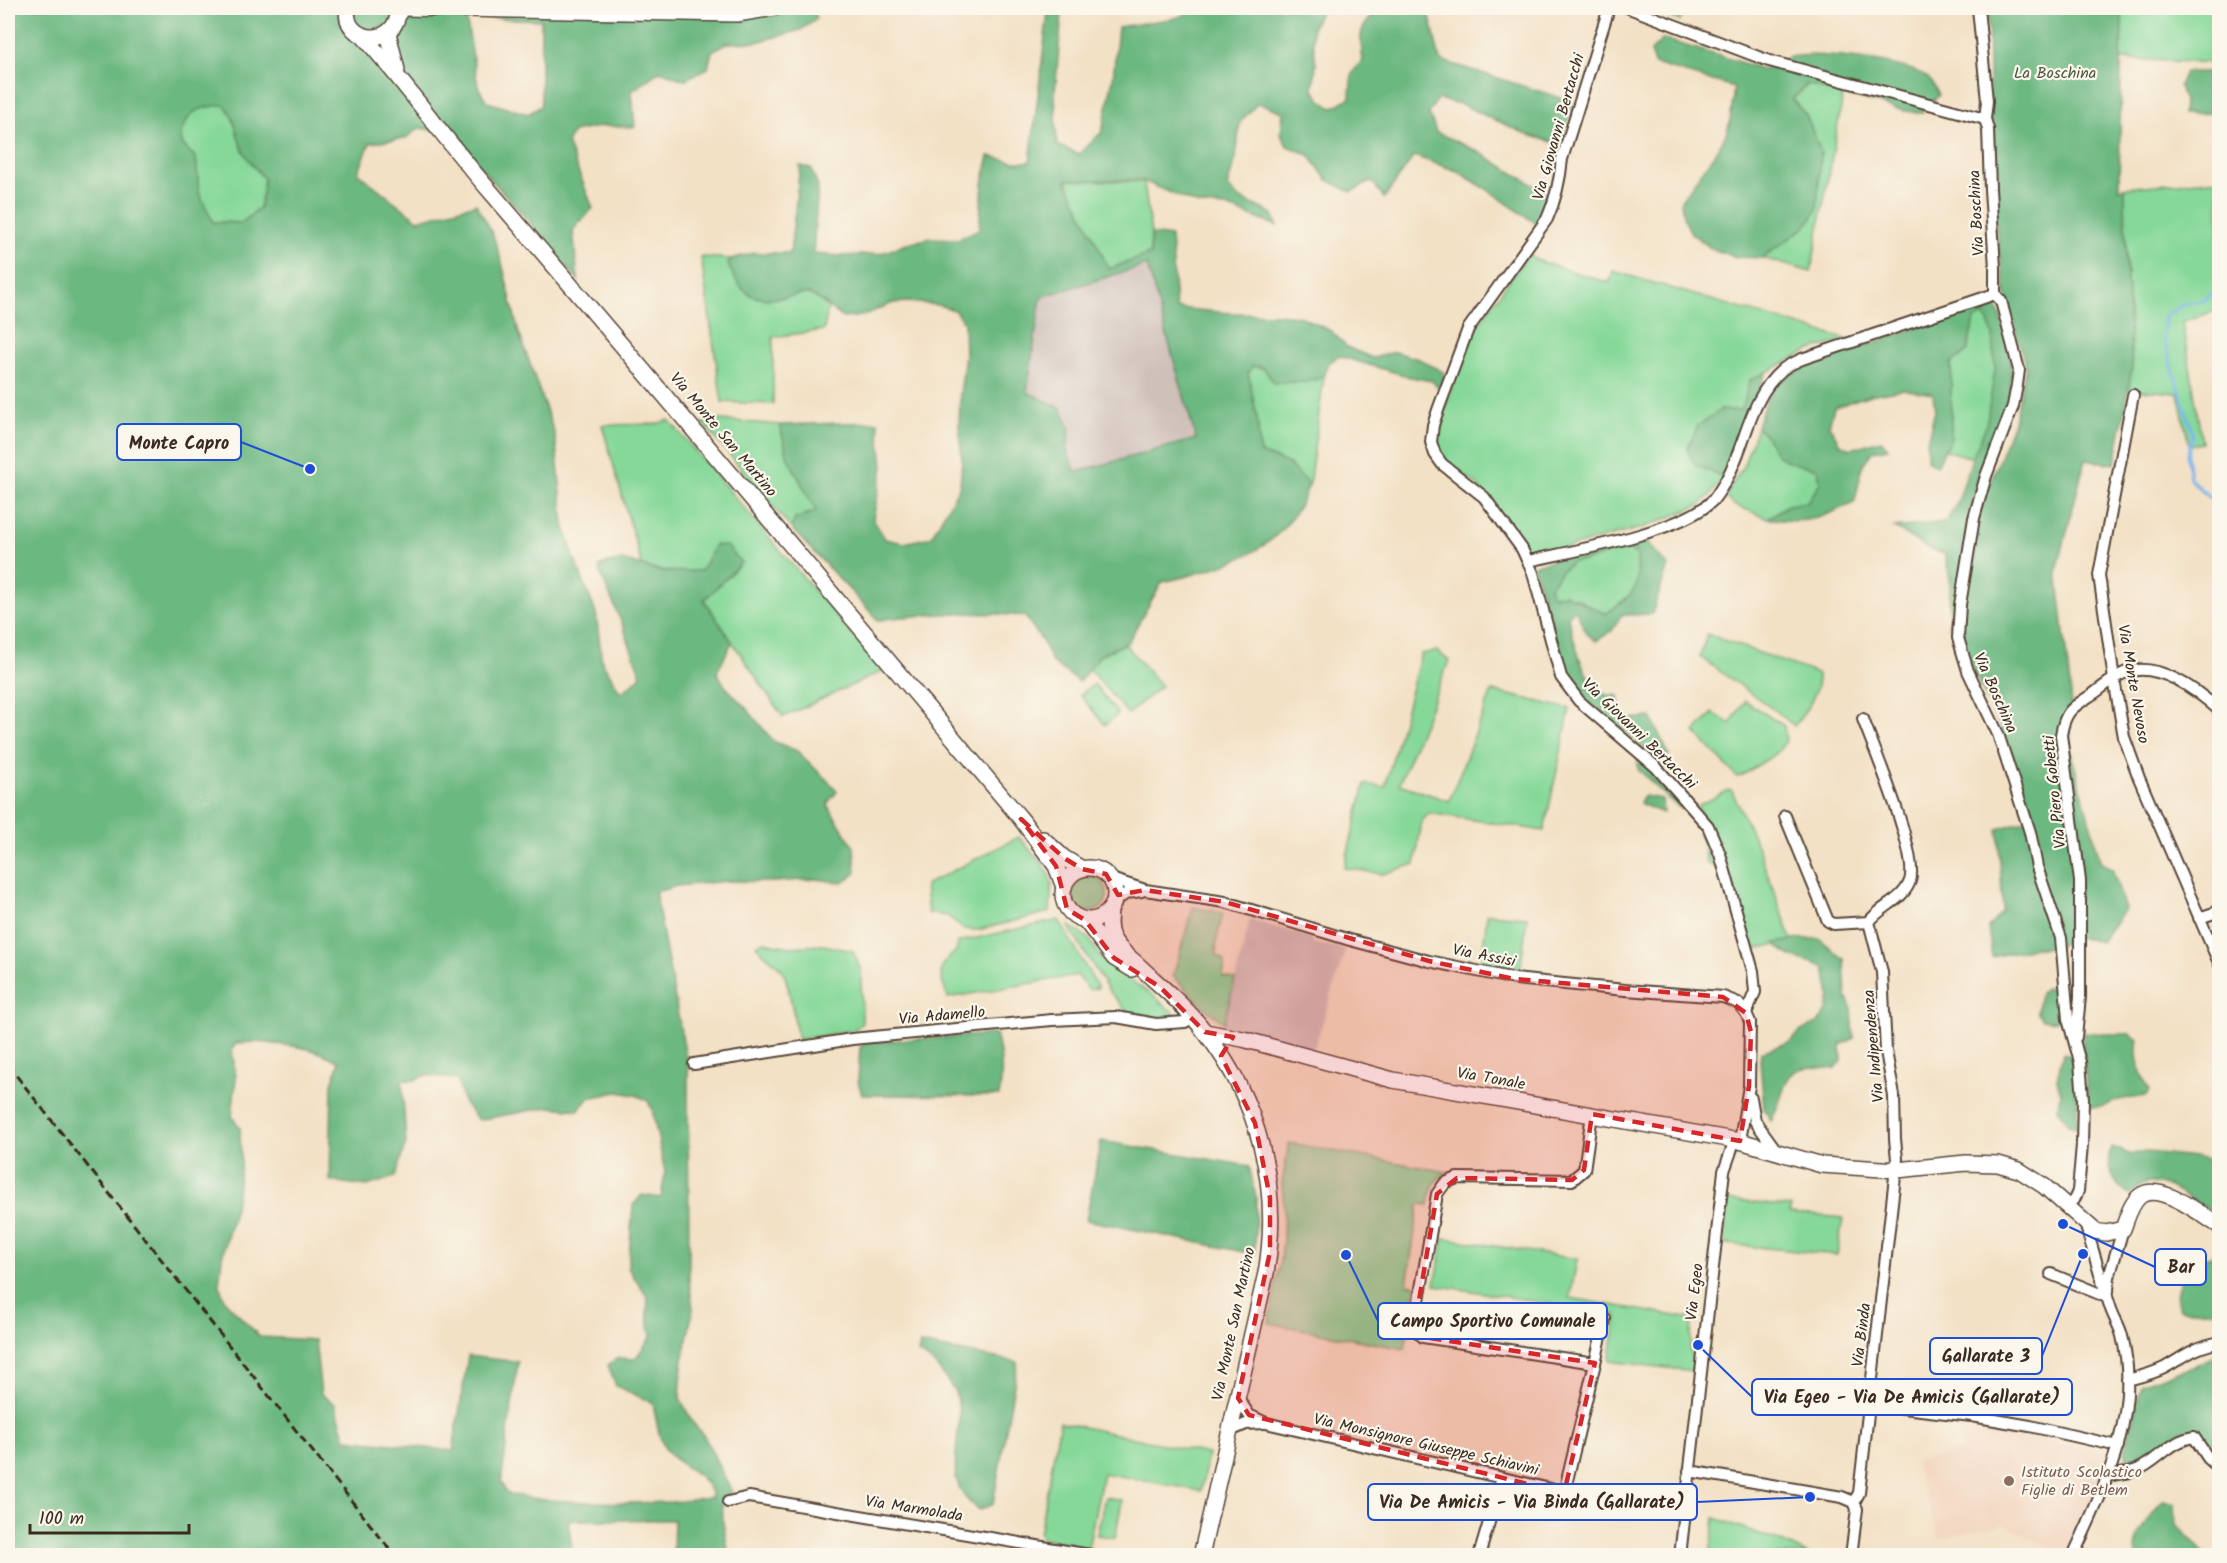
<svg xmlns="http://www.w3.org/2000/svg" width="2227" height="1563" font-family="Kalam,sans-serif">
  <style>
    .built { fill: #f2d4be }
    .industrial { fill: #cfc0ba }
    .green { fill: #86d899; stroke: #60815c; stroke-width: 1.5 }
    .forest { fill: #6cb881; stroke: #547150; stroke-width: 1.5; fill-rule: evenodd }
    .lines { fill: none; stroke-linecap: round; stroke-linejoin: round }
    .stream { stroke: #78b4ea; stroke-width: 3 }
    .street-casing { stroke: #574537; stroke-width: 14 }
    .secondary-casing { stroke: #574537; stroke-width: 18 }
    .street { stroke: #fff; stroke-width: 10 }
    .secondary { stroke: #fff; stroke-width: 15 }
    .rail { stroke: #3b2a1e; stroke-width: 3; stroke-dasharray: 9 4.5; stroke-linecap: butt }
    .marked { fill: #d62828; fill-opacity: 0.2; stroke: #d62828; stroke-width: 4.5; stroke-dasharray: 12 8; stroke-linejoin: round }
    .education-dot { fill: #8d6e63; stroke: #fbf7ec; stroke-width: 2 }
    .labels { text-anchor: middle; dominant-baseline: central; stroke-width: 4.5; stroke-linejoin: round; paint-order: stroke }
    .park-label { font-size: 16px; fill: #4e563d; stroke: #fbf7ec }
    .street-label { font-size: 16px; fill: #3b2a1e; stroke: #fbf7ec }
    .education-label { font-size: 16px; fill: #785e54; stroke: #fbf7ec; text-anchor: start }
    .leader { fill: none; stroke: #1d4ed8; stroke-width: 2 }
    .callout-dot { fill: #1d4ed8; stroke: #fbf7ec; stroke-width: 2 }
    .callout { fill: #fbf7ec; stroke: #1d4ed8; stroke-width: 2 }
    .callout-label { font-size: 18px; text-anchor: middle; font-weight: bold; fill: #3b2a1e }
  </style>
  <rect width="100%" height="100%" fill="#fbf7ec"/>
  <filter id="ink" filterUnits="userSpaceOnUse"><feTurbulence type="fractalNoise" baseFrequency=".0167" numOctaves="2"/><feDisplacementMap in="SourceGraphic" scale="12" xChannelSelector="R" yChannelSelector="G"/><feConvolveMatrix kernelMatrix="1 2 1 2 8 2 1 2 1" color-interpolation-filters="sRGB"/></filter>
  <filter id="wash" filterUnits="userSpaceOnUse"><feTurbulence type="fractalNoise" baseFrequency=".008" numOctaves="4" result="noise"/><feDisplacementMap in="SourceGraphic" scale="24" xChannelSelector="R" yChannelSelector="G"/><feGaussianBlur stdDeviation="1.35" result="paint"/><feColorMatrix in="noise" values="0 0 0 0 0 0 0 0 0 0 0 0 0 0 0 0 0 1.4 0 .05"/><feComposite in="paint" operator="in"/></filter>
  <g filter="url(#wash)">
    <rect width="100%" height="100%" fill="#f3e1c6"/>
    <polygon class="built" points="1957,1421 2107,1452 2093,1500 2068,1555 2062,1555 2004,1524 1939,1539 1914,1462 1963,1451"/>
    <g class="industrial">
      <polygon points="1147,265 1196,439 1076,472 1067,452 1070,428 1027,392 1041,297"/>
      <polygon points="1250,919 1312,938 1313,943 1346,949 1313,1052 1223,1028"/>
    </g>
    <g class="green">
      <polygon points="1646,8 1685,8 1680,21"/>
      <polygon points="2122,8 2219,8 2219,63 2121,59"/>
      <polygon points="1809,84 1843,96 1811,272 1762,258 1805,227 1806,115 1792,99"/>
      <path d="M224,104C236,116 236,137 244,152C249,162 257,170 264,179L260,207L242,223L213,222L199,193L196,158L183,145L180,134C190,108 198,108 224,104Z"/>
      <polygon points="2219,179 2219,310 2183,321 2202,443 2189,445 2178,393 2128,389 2132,368 2126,260 2125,188"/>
      <polygon points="1065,180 1144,182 1151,234 1150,254 1109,269"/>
      <polygon points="1529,253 1536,260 1609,283 1613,271 1848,340 1810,350 1751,380 1741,410 1720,410 1695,465 1724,477 1711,494 1700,505 1645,527 1529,558 1489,499 1474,482 1447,464 1438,452 1436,439 1457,370 1474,330"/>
      <path d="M701,257L731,259L728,264C740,293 754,303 785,297C793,296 802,292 808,294C816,296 822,303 828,307L824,330L773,337V404L722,402Z"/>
      <polygon points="1985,315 1993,335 1995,371 1986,426 1973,458 1945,450 1951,437 1951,363 1967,352 1974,319"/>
      <polygon points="1253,366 1305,382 1324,377 1309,485 1287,463 1260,453 1257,418 1248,373"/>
      <polygon points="708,419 780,425 788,458 816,511 795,519 791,528 703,423"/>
      <path d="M669,420L883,671L783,717L704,600L741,563C706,570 677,577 642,566L602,425L656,424Z"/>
      <polygon points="1757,427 1767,435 1794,463 1818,469 1820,483 1808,502 1788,505 1768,518 1734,505 1725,496 1743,467"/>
      <path d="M1628,550L1637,554C1640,594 1635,591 1606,614L1591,608L1578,598L1553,596L1549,588L1561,571L1573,562L1589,560L1607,553Z"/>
      <path d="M1707,634L1818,674C1819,693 1806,712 1794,726L1781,715L1700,657Z"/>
      <polygon points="1125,644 1161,686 1128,714 1089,669 1100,655"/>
      <polygon points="1437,651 1449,661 1399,784 1449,801 1492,691 1570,709 1544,831 1429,813 1422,821 1415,864 1383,874 1344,868 1365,784 1385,787 1421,654"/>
      <polygon points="1094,684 1118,714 1105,725 1080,695"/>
      <polygon points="1745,701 1784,726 1786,741 1777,753 1741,776 1737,777 1695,732 1713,713 1730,724"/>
      <polygon points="1729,790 1732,791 1756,843 1792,940 1756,949 1747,938 1698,808 1699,805"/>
      <polygon points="1019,837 1047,870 1052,883 1050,912 978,930 963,929 948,916 928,913 925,885"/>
      <circle cx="1089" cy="894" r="18"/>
      <polygon points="1193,907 1223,913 1216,942 1217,956 1225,961 1223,977 1235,979 1224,1023 1203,1007 1173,976"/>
      <polygon points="1487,914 1527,917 1520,973 1481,966"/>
      <path d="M1059,920L1098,988L1089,990L1077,975L948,998C939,972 936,968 957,950L958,942Z"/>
      <polygon points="1069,925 1089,939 1103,961 1155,997 1175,1014 1171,1018 1162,1019 1142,1016 1127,1011 1109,991 1071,931"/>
      <path d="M764,942L790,947L823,945L853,951L861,971L862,1023L854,1030L798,1040C795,1025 789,977 781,969C773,960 764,955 756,945Z"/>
      <path d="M1289,1143L1448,1172C1433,1180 1431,1189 1429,1205L1419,1204L1407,1284L1416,1285L1405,1349L1269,1323L1283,1244L1284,1205L1282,1184Z"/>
      <polygon points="1727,1200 1791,1207 1790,1213 1843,1218 1837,1255 1725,1244"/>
      <polygon points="1444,1238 1577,1259 1570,1298 1692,1319 1690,1355 1695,1356 1693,1371 1609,1361 1617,1315 1435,1285"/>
      <polygon points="1060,1422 1208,1454 1201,1491 1103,1473 1088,1548 1041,1538 1039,1534"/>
      <polygon points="1105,1497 1122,1500 1115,1538 1097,1535"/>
      <polygon points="1715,1518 1777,1540 1809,1555 1710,1555"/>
    </g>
    <g class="forest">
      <path d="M8,8H814L816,19L801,30L757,42L727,43L712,51L708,68L684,80L660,71L632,91L635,127L602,126L573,132L567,143L593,208L573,230L578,280L519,210L478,165L457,134L419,128L406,138L370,143L358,173L418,220L476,204L492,232L502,263L518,330L555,435L564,524L573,555L596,613L602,662L621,693L641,676L623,626L599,570L601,565L622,560L663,572L701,571L715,545L727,546L741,563L704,600L732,642L717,672L725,686L748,710L773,741L797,751L834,787L837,792L829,801L828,806L854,847L856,873L843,883L817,879L773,882L727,881L677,886L655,892L688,1068L689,1280L693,1309L682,1365L680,1398L693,1423L704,1436L732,1492L722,1497L723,1523L729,1555H673L674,1520H568L573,1555L8,1556ZM466,17L541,20V106L528,114L487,102L478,87ZM224,105C236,116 236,137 244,152C249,162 257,170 264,179L260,207L242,223L213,222L199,193L196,158L183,145L180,135C190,108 198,108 224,105ZM257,1042C286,1045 314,1046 339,1062L332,1084L330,1181L367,1186L395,1177L406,1143L402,1080H414L426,1075L457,1079L464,1103L478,1120L549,1107L578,1110L589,1098L617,1092L636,1095L647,1100L652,1109L665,1172L661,1198L642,1195L633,1205L628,1268L648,1298L647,1313L651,1337L635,1359L618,1358L608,1365L616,1386L653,1403C656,1417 658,1438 666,1450C680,1469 706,1471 712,1497C699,1498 685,1501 671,1502C647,1503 519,1504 505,1491C505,1490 502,1483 501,1483L518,1362L468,1356L453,1451L346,1439L335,1404L321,1394L315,1340L260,1337L225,1301L219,1284L222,1257L235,1207L241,1162L240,1128L232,1116L236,1078L232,1050L236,1043Z"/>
      <path d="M1200,8H1322L1312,29L1316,65L1313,89L1321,100L1332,108L1350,98C1351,82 1349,71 1363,61C1359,29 1359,30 1380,8H1428L1440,60L1574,102L1560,144L1528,135L1460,104L1437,99L1429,113L1436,132L1477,151L1552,196L1538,225L1488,190L1457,171L1414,156L1384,198L1372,181L1351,192L1327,180L1309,155L1287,146L1281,133L1283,112L1258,103L1240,122L1236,158L1227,186L1239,198L1273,214L1277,226L1226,207L1199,205L1141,180H1066L1109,269L1150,254L1151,234L1171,237L1176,308L1230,313L1280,314L1302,317L1331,331L1347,347L1372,358L1395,352L1419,359L1445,373L1440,390L1432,381L1410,377L1339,356L1329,363L1324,377L1305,382L1274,383L1263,367L1253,366L1248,373L1257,418L1260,453L1287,463L1309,485C1289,536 1258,555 1207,570C1192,575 1178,579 1162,582L1128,642L1100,655L1079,682L1052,662L1041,639L1025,616C977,611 926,613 878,620L791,528L795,519L816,511L788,458L780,425L878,422L883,467L873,519L885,539L904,543L931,537L960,486L962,460L959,428L960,395L965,355L964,322L954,310L938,305L909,302L893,303L862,316L843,318C833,311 820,297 808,294C801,293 792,296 785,297C753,303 740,294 728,264L731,259L754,253H790L800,166L811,168L818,187L813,254L842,256L879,254L907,244L930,238L958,239L979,229L983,184L989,156L1015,162H1030L1048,12L1062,13L1055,92L1057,145L1079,154L1102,132L1113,79L1118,27L1176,18ZM1147,265L1196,439L1076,472L1067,452L1070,428L1061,408L1027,392L1041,297Z"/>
      <polygon points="1988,8 2122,8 2119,189 2125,188 2126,260 2132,368 2115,464 2085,460 2057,571 2071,695 2070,749 2101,863 2112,868 2125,909 2101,942 2077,937 2053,948 2033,948 1992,957 1988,928 2003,911 1998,829 2029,819 2002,730 1969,662 1961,637 1962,607 1981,506 2014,421 2026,367 2007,301 1994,214 1990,125"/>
      <path d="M1663,39L1766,70C1773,66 1781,59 1790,57C1816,51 1898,62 1922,74C1931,79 1935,86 1939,95L1923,112C1903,113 1896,108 1877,103C1854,97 1831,93 1808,84L1792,100L1806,115L1821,152L1817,211L1805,227L1762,258L1736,257L1712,249L1691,233L1683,217L1681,200C1697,178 1714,157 1726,134C1732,121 1732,102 1734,87L1654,64L1650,52Z"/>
      <polygon points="2185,72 2219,72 2219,113 2183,114 2184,101 2179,86"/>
      <path d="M1992,302C2006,315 2013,365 2011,385C2008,416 1992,442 1981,471C1971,499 1968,530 1962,560C1958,581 1962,609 1949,626L1950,579L1945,554C1921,549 1915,538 1894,528L1946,522L1958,501L1974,453L1986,426L1995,371L1993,335L1985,315L1974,320L1967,352L1951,363V437L1937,466L1927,460V441L1935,411L1933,394L1902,389L1870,395L1834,407L1829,425L1840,444L1850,449L1881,440L1888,448L1873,451L1863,464L1855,501C1822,519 1806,525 1768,518L1788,505L1808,502L1820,483L1818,469C1806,466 1785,463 1777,454C1767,444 1772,438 1757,427C1768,390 1773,382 1808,365Z"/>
      <polygon points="1766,372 1724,477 1695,465 1687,450 1698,426 1720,410 1741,410 1750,380"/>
      <path d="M1643,538L1668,566L1652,614L1621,615L1612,631L1596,641L1586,633L1576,610L1570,614L1568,617C1574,639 1582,683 1605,694C1608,696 1615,695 1619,696L1618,711L1628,719L1651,717L1669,755L1658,762C1646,755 1641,745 1631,736C1607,716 1582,703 1566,675L1533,565ZM1628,550L1637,554C1640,594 1635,591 1606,614L1565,594L1553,596L1549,588L1561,571L1573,562L1589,560L1608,553Z"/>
      <polygon points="1638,758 1675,795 1693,818 1699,821 1710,841 1719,869 1706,863 1703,843 1693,818 1672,802 1638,769"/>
      <polygon points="1644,796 1662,799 1663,813 1641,804 1640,802"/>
      <path d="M1800,939H1820L1844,959L1846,997L1852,1009L1854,1038L1841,1045L1842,1061L1835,1069C1778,1060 1791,1083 1771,1121L1764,1109L1760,1062L1761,1052L1790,1042L1801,1031L1819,1022L1827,1011L1830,996L1825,968C1807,959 1788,960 1775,943Z"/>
      <polygon points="2046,988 2055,990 2061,995 2062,1015 2057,1021 2042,1019 2037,1012 2040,993"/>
      <path d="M2085,1032L2103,1034H2130L2138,1040C2134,1056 2141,1075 2149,1090L2147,1095C2138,1099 2129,1097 2119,1100C2108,1104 2103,1108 2091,1106L2088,1102L2082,1039Z"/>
      <path d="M996,1034C1002,1057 1003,1073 999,1096L862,1095L858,1081L860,1047L868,1042Z"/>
      <polygon points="2063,1053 2073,1057 2077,1083 2077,1128 2068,1124 2058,1109 2060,1091 2057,1079"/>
      <polygon points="1101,1141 1249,1166 1256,1197 1255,1254 1086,1220"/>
      <path d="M2112,1147L2129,1154L2147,1152L2195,1157L2212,1161L2219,1199V1217C2202,1207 2160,1175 2141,1185C2137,1187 2133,1192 2130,1195C2114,1187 2103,1163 2112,1147Z"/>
      <path d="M2219,1253V1312L2179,1309C2168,1281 2194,1260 2219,1253Z"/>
      <path d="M920,1344L1018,1362L993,1504L980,1510C932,1480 972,1433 954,1390C953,1388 952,1387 951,1386C946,1379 939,1369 934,1364C930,1360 923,1356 918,1353Z"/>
      <path d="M2219,1353V1446L2190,1428L2149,1449L2129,1464L2125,1451L2141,1384C2167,1373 2197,1370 2219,1353Z"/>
      <path d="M2163,1501L2175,1504L2176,1524L2206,1555H2136C2131,1536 2152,1515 2163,1501Z"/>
    </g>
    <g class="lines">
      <polyline class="stream" points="2220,282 2205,301 2186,303 2165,316 2163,337 2193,434 2187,455 2190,478 2200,489 2220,506"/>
    </g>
  </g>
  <g filter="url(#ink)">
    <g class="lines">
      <g class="street-casing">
        <g id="street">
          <path d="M1609,8L1562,159C1560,180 1556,199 1547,219L1468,329L1438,410L1433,425L1431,442L1435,454L1442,464L1484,497L1522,549L1533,573L1561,677L1579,701L1656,767L1708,826L1720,854L1753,971L1755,992L1746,1013"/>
          <polyline points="1629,8 1769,61 1985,119"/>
          <polyline points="1978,8 1987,101 1985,119 1988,129 1990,189 1995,267 1995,294 2001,301 2019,370 2017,385 2013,406 1986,476 1974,518 1960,605 1958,638 1968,671 1998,734 2030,832 2037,867 2061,938 2068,1019 2080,1062 2083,1099 2082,1145 2078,1191 2074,1200 2068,1205"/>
          <polyline points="2133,395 2099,575 2114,679 2124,737 2139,778 2220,965"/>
          <path d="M1528,561C1573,551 1681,532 1712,501C1717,496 1721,488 1725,482C1746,446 1749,398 1782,370C1787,365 1796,362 1802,359L1995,294"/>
          <polyline points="1785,816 1828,921 1834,924 1869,922"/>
          <polyline points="1111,879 1145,890 1225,902 1350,940 1429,961 1515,979 1625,990 1723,997 1738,1003 1746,1013 1750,1022 1749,1086 1740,1141"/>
          <polyline points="1115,901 1127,893 1142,891"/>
          <polyline points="2199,918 2220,911"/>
          <path d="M2076,1037L2080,997V881L2061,735C2065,710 2073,707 2093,694C2103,687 2113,678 2124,673C2157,660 2197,690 2220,711"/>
          <polyline points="694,1064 852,1039 1052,1020 1116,1017 1156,1024 1185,1022 1193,1017"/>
          <polyline points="1751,1098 1755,1121 1776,1150"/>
          <polyline points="2051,1274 2107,1297"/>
          <polyline points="2108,1291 2109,1277 2123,1229"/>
          <polyline points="1595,1363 1605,1319"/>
          <path d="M2127,1380C2139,1377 2152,1374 2164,1368C2187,1355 2192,1348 2220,1342"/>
          <polyline points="1238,1398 1249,1415 1266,1423 1619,1505 1685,1514"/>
          <polyline points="1869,1404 1972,1416 2030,1426 2118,1446"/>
          <polyline points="1230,1431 1246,1424 1263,1423"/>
          <polyline points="1689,1471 1842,1497 1854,1502 1857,1509 1851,1556"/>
          <path d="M2109,1476C2118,1474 2128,1473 2137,1470C2158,1461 2171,1440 2194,1437L2208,1458L2220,1469"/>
          <polyline points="1564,1493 1595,1363 1423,1337 1418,1332 1415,1324 1437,1194 1445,1183 1457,1178 1572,1180 1584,1170 1592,1114"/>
          <polyline points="728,1502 749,1497 1096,1556"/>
          <path d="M1854,1502L1859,1493L1897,1159L1895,1139L1894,1096L1886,1051L1882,972L1869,922C1880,906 1903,901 1910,881C1919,855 1874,749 1863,719"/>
          <polyline points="1479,1556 1502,1478"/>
          <polyline points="1680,1556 1724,1171 1735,1140"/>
          <path d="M2073,1556C2104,1488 2142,1413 2122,1336C2120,1326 2113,1317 2110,1306C2101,1279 2093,1251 2085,1223"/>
        </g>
      </g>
      <g class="secondary-casing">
        <g id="secondary">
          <path d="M348,8C341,42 397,51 399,8"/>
          <polyline points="405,8 737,14 774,8"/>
          <polyline points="388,33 397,70"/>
          <path d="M363,36C408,86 446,141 490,191C669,399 845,609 1021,819L1056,866L1064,887"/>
          <polyline points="1043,839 1064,858 1082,869"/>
          <circle cx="1089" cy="894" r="26"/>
          <path d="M1110,910C1109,920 1108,929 1112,937C1117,948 1128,956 1137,964C1160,986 1186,1006 1205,1032C1259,1101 1281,1187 1266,1273L1201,1556"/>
          <polyline points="1085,920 1114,958 1132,969"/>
          <path d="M1205,1032L1243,1039L1393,1080L1740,1141L1822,1165L1897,1170L1966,1163L1998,1164L2019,1170L2044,1186L2095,1231L2106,1233L2123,1229C2127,1218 2131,1203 2140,1196C2159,1181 2202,1215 2220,1226"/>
        </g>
      </g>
      <use href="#street" class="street"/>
      <use href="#secondary" class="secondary"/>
      <polyline class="rail" points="8,1065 395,1556"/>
    </g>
  </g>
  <path class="marked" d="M1021,819L1064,858L1082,869L1106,874L1118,895L1145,890L1225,902L1429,961L1515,979L1723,997L1746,1013L1751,1032L1749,1086L1740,1141L1592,1114L1584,1170L1572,1180L1457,1178L1437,1194L1415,1324L1418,1332L1423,1337L1595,1363L1564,1493L1249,1415L1238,1398L1270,1252V1198L1255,1123L1221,1056L1233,1037L1205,1032L1160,987L1114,958L1085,920L1067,909L1056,866Z"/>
  <circle class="education-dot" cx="2009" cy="1481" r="6"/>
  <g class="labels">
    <g class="park-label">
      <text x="2055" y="73">La Boschina</text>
    </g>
    <g class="street-label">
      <text transform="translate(1559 127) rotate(-74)">Via Giovanni Bertacchi</text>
      <text transform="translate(1977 213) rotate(-93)">Via Boschina</text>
      <text transform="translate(723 435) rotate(50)">Via Monte San Martino</text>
      <text transform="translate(2133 684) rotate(80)">Via Monte Nevoso</text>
      <text transform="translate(1995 693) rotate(66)">Via Boschina</text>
      <text transform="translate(1639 734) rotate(44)">Via Giovanni Bertacchi</text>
      <text transform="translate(2055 792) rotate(-96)">Via Piero Gobetti</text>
      <text transform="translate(1484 956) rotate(11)">Via Assisi</text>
      <text transform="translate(942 1016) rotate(-5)">Via Adamello</text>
      <text transform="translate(1874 1046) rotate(-95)">Via Indipendenza</text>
      <text transform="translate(1491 1079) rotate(10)">Via Tonale</text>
      <text transform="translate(1695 1292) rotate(-83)">Via Egeo</text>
      <text transform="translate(1234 1324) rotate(-78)">Via Monte San Martino</text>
      <text transform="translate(1862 1335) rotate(-83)">Via Binda</text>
      <text transform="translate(1426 1445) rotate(13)">Via Monsignore Giuseppe Schiavini</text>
      <text transform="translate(914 1509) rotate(9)">Via Marmolada</text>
    </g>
    <g class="education-label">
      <text x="2021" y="1472">Istituto Scolastico<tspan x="2021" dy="18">Figlie di Betlem</tspan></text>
    </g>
  </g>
  <path class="leader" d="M310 469L241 442M2063 1224L2155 1267M1346 1255L1378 1321M2083 1254L2042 1356M1698 1345L1752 1397M1810 1497L1697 1502"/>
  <g class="callout-dot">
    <circle cx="310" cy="469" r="6"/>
    <circle cx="2063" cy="1224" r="6"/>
    <circle cx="1346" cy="1255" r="6"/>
    <circle cx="2083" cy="1254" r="6"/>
    <circle cx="1698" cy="1345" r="6"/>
    <circle cx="1810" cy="1497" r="6"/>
  </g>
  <g class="callout">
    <rect x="117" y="424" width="124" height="36" rx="6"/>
    <rect x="2155" y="1249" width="51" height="36" rx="6"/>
    <rect x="1378" y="1303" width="229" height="36" rx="6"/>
    <rect x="1930" y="1338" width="112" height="36" rx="6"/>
    <rect x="1752" y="1379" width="320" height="36" rx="6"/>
    <rect x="1368" y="1484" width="329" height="36" rx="6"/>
  </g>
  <g class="callout-label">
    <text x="179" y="449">Monte Capro</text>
    <text x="2181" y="1273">Bar</text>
    <text x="1493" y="1327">Campo Sportivo Comunale</text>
    <text x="1986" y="1362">Gallarate 3</text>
    <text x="1912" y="1403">Via Egeo - Via De Amicis (Gallarate)</text>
    <text x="1532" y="1508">Via De Amicis - Via Binda (Gallarate)</text>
  </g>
  <rect width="2227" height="1563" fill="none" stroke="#fbf7ec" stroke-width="30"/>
  <path d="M30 1524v9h159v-9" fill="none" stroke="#3b2a1e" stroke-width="3"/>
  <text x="39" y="1524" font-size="18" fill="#3b2a1e" stroke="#fbf7ec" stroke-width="4.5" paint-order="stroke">100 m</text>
</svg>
